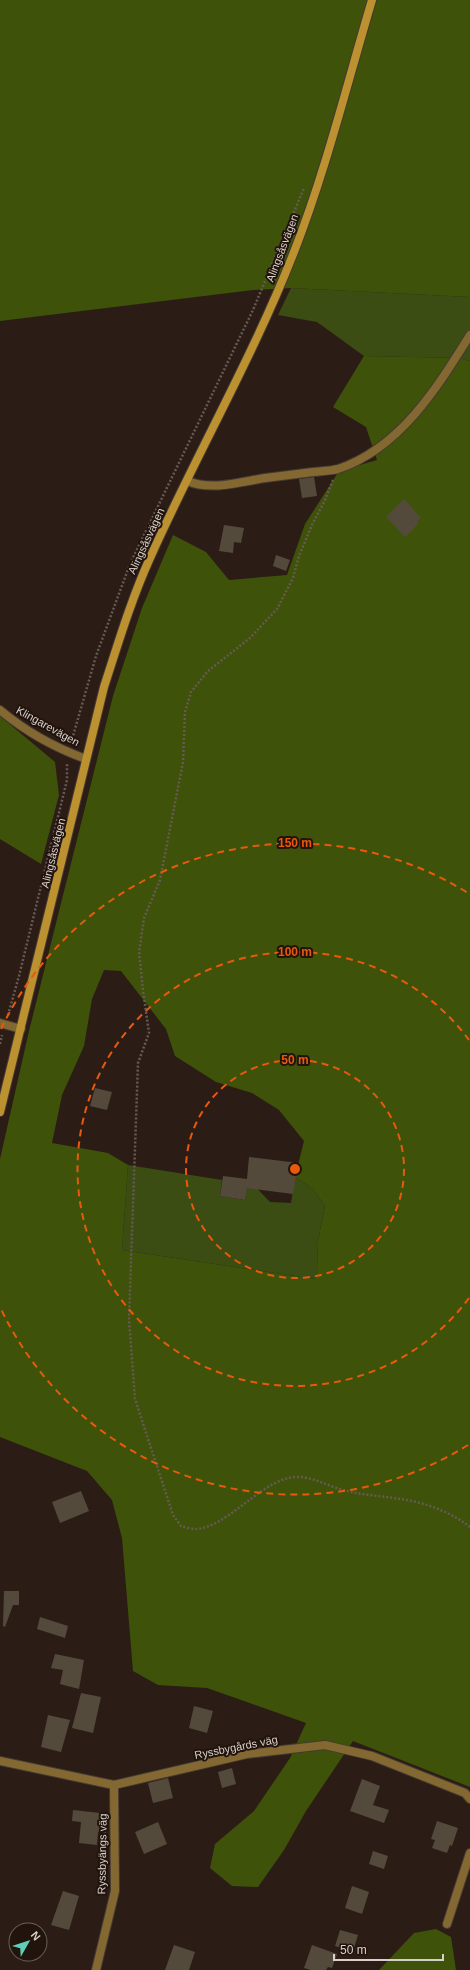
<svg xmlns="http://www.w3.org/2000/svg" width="470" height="1970" font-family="Helvetica,sans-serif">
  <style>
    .green { fill: #3b4d13 }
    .forest { fill: #3e520a; fill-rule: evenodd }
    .building { fill: #544a3c }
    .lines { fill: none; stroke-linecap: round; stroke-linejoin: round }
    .street-casing { stroke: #473a33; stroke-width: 10 }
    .secondary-casing { stroke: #473a33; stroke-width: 10 }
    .path { stroke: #675a54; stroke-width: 2.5; stroke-dasharray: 2 2; stroke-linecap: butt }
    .street { stroke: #836931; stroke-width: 8 }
    .secondary { stroke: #bc9130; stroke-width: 8 }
    .ring { fill: none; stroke: #e8590c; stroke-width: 2; stroke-dasharray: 7 5 }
    .labels { text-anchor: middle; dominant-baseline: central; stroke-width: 4; stroke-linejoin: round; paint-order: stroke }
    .street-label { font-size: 11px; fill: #dad0cb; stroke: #21140d }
    .centre { fill: #e8590c; stroke: #21140d; stroke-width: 2 }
    .ring-label { font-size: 12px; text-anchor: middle; font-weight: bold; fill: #e8590c; stroke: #21140d; stroke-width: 4; stroke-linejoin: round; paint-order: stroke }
  </style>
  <rect width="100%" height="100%" fill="#2b1d16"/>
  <g class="green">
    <polygon points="291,288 470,297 470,361 459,358 364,356 317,322 278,315"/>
    <polygon points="128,1165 222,1180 220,1196 245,1200 248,1179 270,1202 291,1203 295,1177 313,1189 325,1206 318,1240 317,1272 315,1279 122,1250"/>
  </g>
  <g class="forest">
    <polygon points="0,0 470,0 470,297 291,288 253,290 0,321"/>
    <path d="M364,356L459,358L470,361V1787L353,1741L306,1811L284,1850L258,1887L232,1886L210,1868L215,1844L254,1811L290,1758L306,1723L207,1688L158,1685L133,1671L122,1538L112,1500L87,1471L0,1437V1159L29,1031L113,696L142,608L173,535L206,552L229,580L287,575L305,524L339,471L377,460L366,427L333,407ZM104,970L121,971L166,1029L175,1056L216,1082L252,1093L279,1110L304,1141L295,1177L313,1189L325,1206L318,1240L317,1272L315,1279L122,1250L128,1165L108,1153L52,1143L62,1095L84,1046L92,999Z"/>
    <polygon points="0,716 55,762 59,795 41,864 0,839"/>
    <polygon points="436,1929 451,1937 456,1970 379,1970 414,1933"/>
  </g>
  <g class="building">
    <polygon points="314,477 317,496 302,498 299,479"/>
    <polygon points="404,499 421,518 416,522 418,524 405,537 386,517"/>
    <polygon points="224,525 244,528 241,543 234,542 233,553 219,551"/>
    <polygon points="276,555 290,560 286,571 273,566"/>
    <polygon points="95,1088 112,1092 107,1110 90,1106"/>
    <polygon points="249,1157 298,1163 293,1194 247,1188 245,1200 220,1196 223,1176 247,1179"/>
    <polygon points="81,1491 89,1511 60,1523 52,1502"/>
    <polygon points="4,1591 19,1591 19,1605 13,1605 5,1627 3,1626"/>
    <polygon points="40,1617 68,1626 65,1638 37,1629"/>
    <polygon points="55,1654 84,1660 79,1689 60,1684 63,1670 51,1668"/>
    <polygon points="81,1693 101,1697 93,1733 72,1728"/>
    <polygon points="194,1706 213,1711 207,1733 189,1728"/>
    <polygon points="48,1715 70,1720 61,1752 41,1747"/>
    <polygon points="232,1768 236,1784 222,1788 218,1772"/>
    <polygon points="168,1778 173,1798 153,1803 148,1783"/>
    <polygon points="362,1779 380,1786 373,1805 389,1810 384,1823 350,1811"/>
    <polygon points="73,1810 100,1813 99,1818 107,1818 106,1833 98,1832 97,1845 79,1843 81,1822 72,1821"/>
    <polygon points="437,1821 458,1828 452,1846 450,1845 447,1853 432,1848 435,1840 431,1839"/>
    <polygon points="158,1822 167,1844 144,1854 135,1832"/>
    <polygon points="373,1851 388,1856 384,1869 369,1864"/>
    <polygon points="352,1886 369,1892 362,1914 345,1908"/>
    <polygon points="63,1891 79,1896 69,1930 51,1925"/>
    <polygon points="340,1930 358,1935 353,1951 335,1946"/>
    <polygon points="174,1945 195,1952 189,1970 165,1970"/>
    <polygon points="312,1945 337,1954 332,1968 328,1967 326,1970 311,1970 304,1968"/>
  </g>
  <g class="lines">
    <g class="street-casing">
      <g id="street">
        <path d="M187,481C212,491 240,482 265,478C281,476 297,474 313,472C321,471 330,471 338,469C400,448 437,388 470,335"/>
        <path d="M0,710C25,731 56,748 86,759"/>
        <polyline points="0,1023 21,1029"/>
        <polyline points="0,1761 114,1785 247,1754 325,1745 372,1756 465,1793 470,1799"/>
        <polyline points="447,1924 470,1853"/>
        <polyline points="96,1970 115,1891 114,1785"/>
      </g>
    </g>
    <g class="secondary-casing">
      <path id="secondary" d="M0,1112L104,687C118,644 131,600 150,558C196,455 253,357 294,252C326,170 347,84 372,0"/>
    </g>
    <g class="path">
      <path d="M333,480L325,500L312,525L299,556L293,578L277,609L250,638L208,671L191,692L185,712L183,762L160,880L144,918L139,952L143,990L149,1033L138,1063L129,1319L135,1399L173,1515L181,1526C185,1527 191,1529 196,1529C224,1528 257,1487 285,1479C306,1472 324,1485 343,1490C362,1495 381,1496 400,1499C424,1502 451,1512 470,1527"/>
      <polyline points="71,743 96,656 130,564 253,310 304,188"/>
      <polyline points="8,1015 19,976 67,780 67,763"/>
      <polyline points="0,1044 2,1035"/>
    </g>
    <use href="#street" class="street"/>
    <use href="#secondary" class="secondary"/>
  </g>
  <g class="ring">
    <circle cx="295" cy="1169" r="109"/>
    <path d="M469 1298A217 217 0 1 1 469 1040"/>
    <path d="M468 1445A326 326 0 0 1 1 1309M1 1029A326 326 0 0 1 468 893"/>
  </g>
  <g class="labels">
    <g class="street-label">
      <text transform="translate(282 248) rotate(-69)">Alingsåsvägen</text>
      <text transform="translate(146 541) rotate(-65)">Alingsåsvägen</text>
      <text transform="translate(48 726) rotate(29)">Klingarevägen</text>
      <text transform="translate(53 853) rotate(-76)">Alingsåsvägen</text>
      <text transform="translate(236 1747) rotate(-11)">Ryssbygårds väg</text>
      <text transform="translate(102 1854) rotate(-89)">Ryssbyängs väg</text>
    </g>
  </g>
  <circle cx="295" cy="1169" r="6" class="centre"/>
  <g class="ring-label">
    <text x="295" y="847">150 m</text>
    <text x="295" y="956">100 m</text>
    <text x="295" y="1064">50 m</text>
  </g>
  <g transform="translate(28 1942) rotate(51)"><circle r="19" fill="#21140d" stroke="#6b5f59"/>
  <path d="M0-3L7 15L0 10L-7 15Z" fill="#5eceb8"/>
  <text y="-6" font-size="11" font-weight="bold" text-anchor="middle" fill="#dad0cb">N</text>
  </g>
  <path d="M334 1954v6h109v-6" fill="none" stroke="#dad0cb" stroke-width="2"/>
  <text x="340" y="1954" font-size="12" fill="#dad0cb" stroke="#21140d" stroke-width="3" paint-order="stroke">50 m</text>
</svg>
